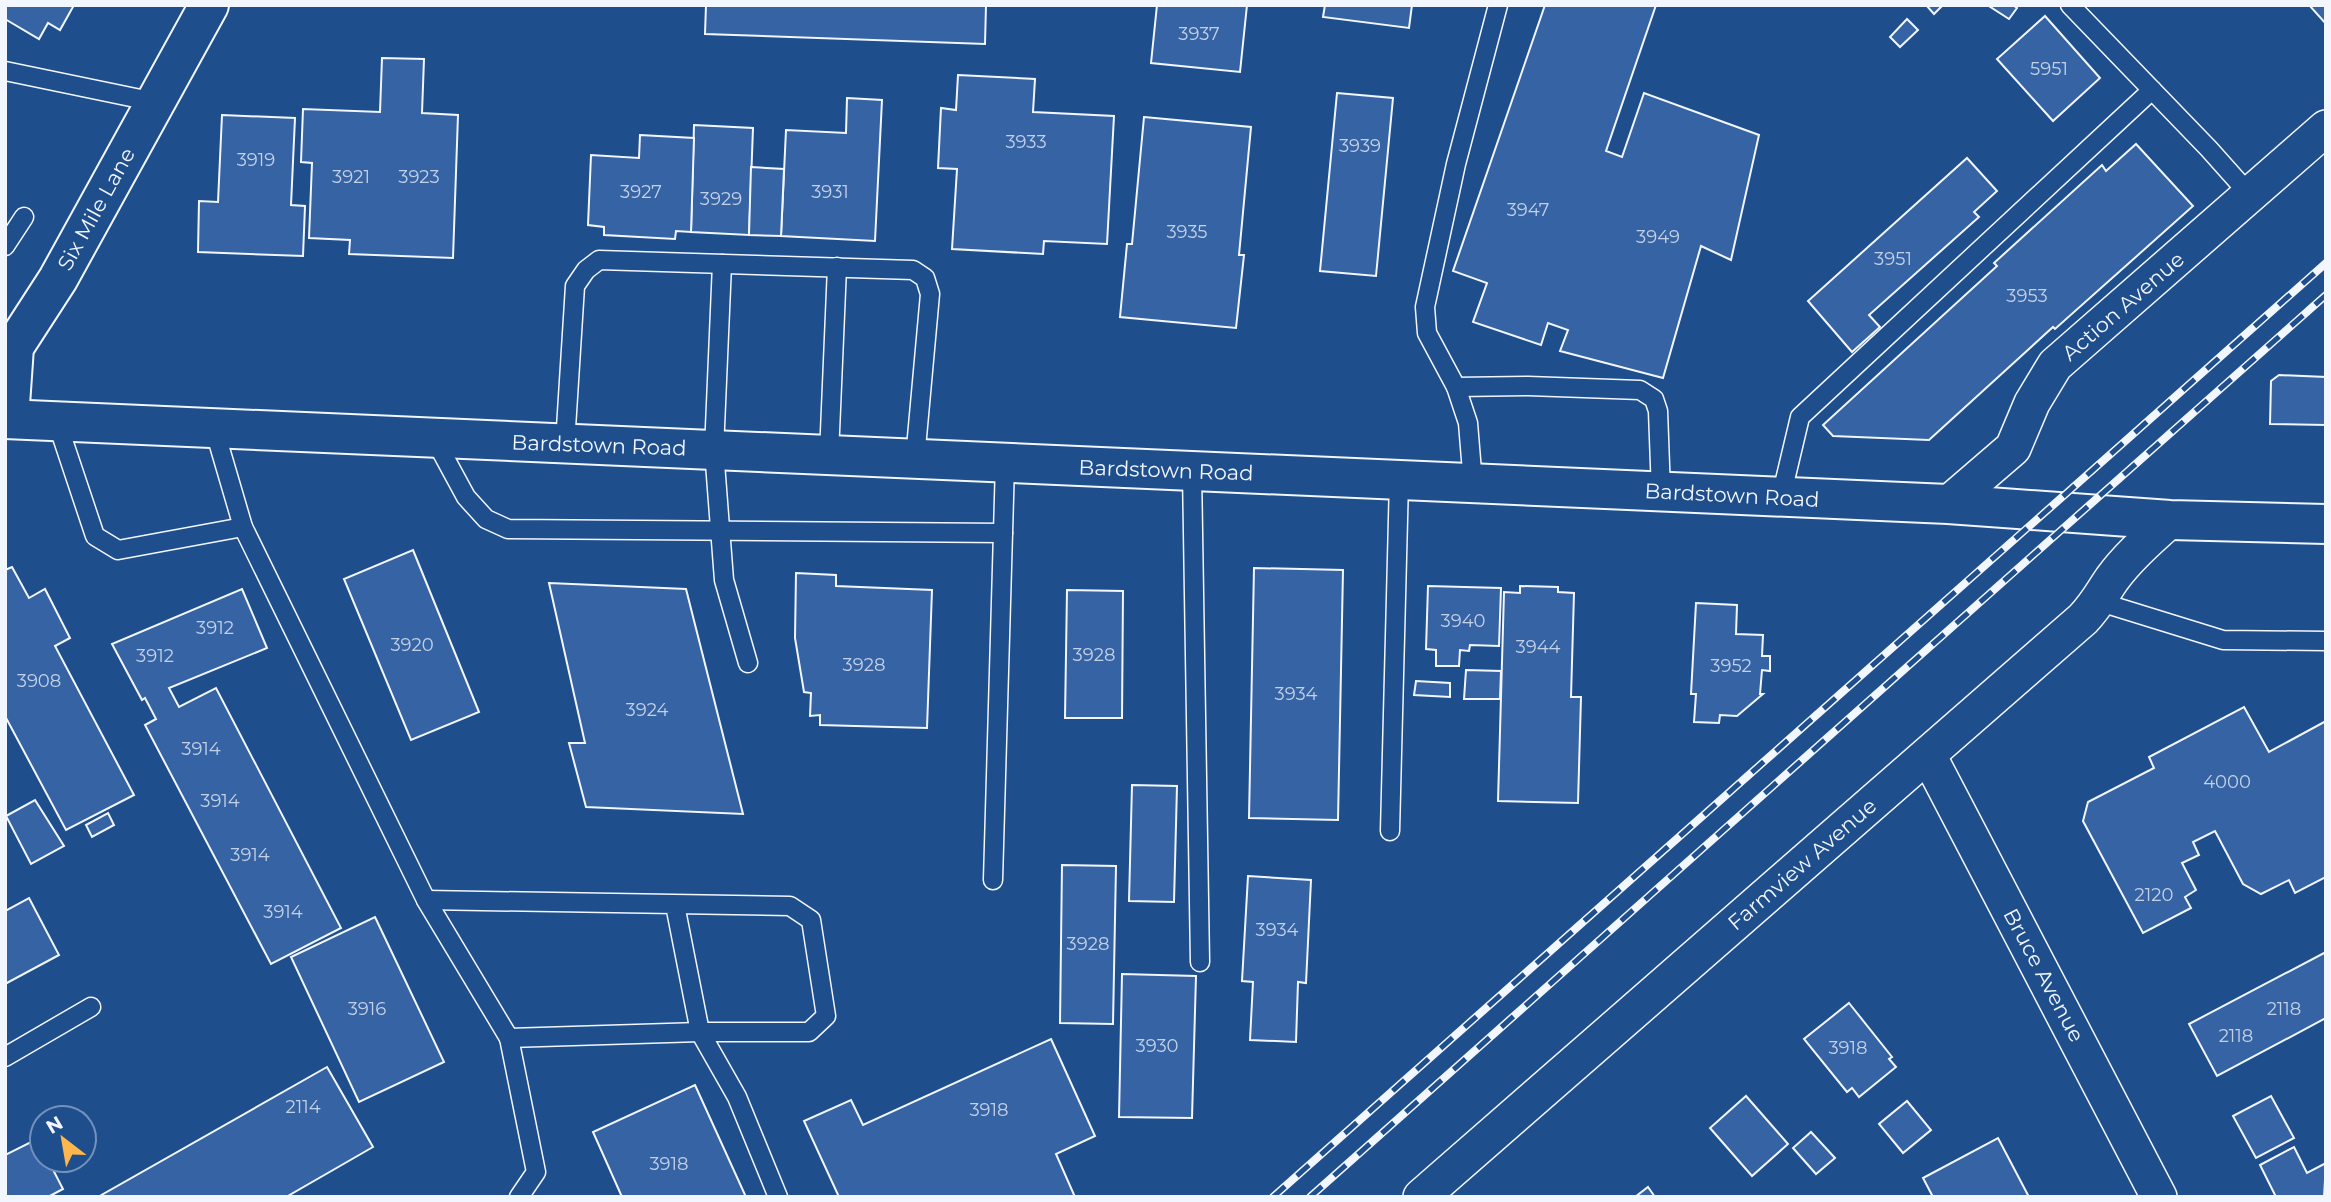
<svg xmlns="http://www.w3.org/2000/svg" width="2331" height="1202" font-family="Montserrat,sans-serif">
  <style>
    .building { fill: #3563a3; stroke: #f2f6ff; stroke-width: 2 }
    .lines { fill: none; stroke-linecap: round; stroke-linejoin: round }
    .lane-casing { stroke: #f2f6ff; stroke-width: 21 }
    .street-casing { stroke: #f2f6ff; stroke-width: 38 }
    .secondary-casing { stroke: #f2f6ff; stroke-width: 42 }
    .lane { stroke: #1f4e8c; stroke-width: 18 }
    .street { stroke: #1f4e8c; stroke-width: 35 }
    .secondary { stroke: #1f4e8c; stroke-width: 38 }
    .rail-casing { stroke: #f2f6ff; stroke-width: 8 }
    .rail { stroke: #1f4e8c; stroke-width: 5; stroke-dasharray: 16; stroke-linecap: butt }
    .labels { text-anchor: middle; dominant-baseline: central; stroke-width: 5; stroke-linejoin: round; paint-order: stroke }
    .number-label { font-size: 18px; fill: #c3d1e8 }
    .street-label { font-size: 21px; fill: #f2f6ff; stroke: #1f4e8c }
  </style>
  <rect width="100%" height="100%" fill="#1f4e8c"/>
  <g class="building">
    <polygon points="5,5 74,5 60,30 48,23 39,39 5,19"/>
    <polygon points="706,5 986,5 985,44 705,34"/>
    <polygon points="1157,5 1247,5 1240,72 1151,63"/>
    <polygon points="1325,5 1412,5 1409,28 1323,17"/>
    <polygon points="1545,5 1656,5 1606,151 1622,157 1644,93 1759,135 1731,260 1701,246 1663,378 1560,351 1568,330 1548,323 1541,345 1473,322 1487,283 1453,271"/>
    <polygon points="1926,5 1943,5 1934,14"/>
    <polygon points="2013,5 2017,8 2009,19 1989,6"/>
    <polygon points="2309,5 2326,5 2326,24"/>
    <polygon points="2045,16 2100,78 2053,121 1997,59"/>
    <polygon points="1907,19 1918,30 1900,47 1890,37"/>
    <polygon points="382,58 424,59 422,113 458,115 453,258 349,254 350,240 309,238 312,163 301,162 303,109 380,112"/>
    <polygon points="958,75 1035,79 1033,112 1114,116 1107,244 1044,241 1043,254 952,249 957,169 938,168 941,108 956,110"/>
    <polygon points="1337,93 1393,98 1376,276 1320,271"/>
    <polygon points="847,98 882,100 875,241 781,236 786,130 846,133"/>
    <polygon points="222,115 295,118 291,205 305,206 303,256 198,252 199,201 218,202"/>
    <polygon points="1144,117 1251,127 1239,255 1244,255 1236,328 1120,317 1127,244 1132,244"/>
    <polygon points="694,125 753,128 749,235 691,232"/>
    <polygon points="640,135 694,138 691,232 676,231 675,239 604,235 604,227 588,225 591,155 639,158"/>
    <polygon points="2136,144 2193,206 2055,329 2053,327 1929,440 1833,436 1823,425 1997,266 1994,263 2102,165 2106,171"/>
    <polygon points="1967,158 1997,191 1974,212 1979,217 1869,315 1880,327 1852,352 1808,301"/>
    <polygon points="751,167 784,169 781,236 749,235"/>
    <polygon points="2279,375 2326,377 2326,425 2270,424 2271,381"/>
    <polygon points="413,550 479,712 411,740 344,579"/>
    <polygon points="12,567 29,598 45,589 70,638 55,646 134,795 66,830 5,716 5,570"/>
    <polygon points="1254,568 1343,570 1338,820 1249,818"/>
    <polygon points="796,573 836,575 836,586 932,590 927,728 820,725 820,715 810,716 811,693 804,692 795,638"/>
    <polygon points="549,583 686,589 743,814 586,807 569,743 585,743"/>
    <polygon points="1428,586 1501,588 1499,646 1470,645 1469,651 1460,650 1459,666 1436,666 1436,650 1426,649"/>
    <polygon points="1520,586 1558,587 1558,592 1574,593 1571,697 1581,697 1578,803 1498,801 1504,592 1520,593"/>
    <polygon points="242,589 267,648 169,688 179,707 216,688 341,928 271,964 145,725 156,719 145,698 142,700 112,644"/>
    <polygon points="1067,590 1123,591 1122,718 1065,718"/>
    <polygon points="1696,603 1737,605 1736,634 1763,635 1762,656 1770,656 1770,671 1762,670 1760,694 1763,694 1737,716 1720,715 1719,723 1694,722 1696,694 1691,694"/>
    <polygon points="1466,670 1501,671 1500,699 1464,699"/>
    <polygon points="1416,681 1450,683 1450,697 1414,695"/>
    <polygon points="2244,707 2269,752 2326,721 2326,877 2295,893 2289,880 2261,894 2243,884 2215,831 2193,842 2199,855 2182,863 2196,890 2185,897 2191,908 2143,933 2083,821 2088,802 2154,768 2149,757"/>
    <polygon points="1132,785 1177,786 1174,902 1129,901"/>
    <polygon points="35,800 64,846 31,864 6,816"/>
    <polygon points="108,813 114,825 92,837 86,825"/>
    <polygon points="1062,865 1116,866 1113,1024 1060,1023"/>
    <polygon points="1248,876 1311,880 1306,983 1298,982 1296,1042 1250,1040 1253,982 1242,981"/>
    <polygon points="29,898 59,955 5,984 5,911"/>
    <polygon points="375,917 444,1062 359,1102 291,957"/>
    <polygon points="2326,952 2326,1018 2217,1076 2189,1024"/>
    <polygon points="1122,974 1196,976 1192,1118 1119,1117"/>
    <polygon points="1849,1003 1892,1057 1889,1059 1896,1067 1859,1097 1852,1088 1847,1092 1804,1039"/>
    <polygon points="1051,1039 1095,1136 1056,1154 1075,1197 839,1197 804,1121 851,1100 863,1125"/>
    <polygon points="327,1067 373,1147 286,1197 98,1197"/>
    <polygon points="695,1085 746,1197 622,1197 593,1132"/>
    <polygon points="1746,1096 1788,1144 1752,1176 1710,1128"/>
    <polygon points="2271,1096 2294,1138 2256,1158 2233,1116"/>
    <polygon points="1907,1101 1931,1130 1903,1153 1879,1124"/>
    <polygon points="1811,1132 1835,1158 1816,1174 1793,1148"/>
    <polygon points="1998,1138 2029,1197 1933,1197 1923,1178"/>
    <polygon points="37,1139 42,1148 42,1160 48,1160 63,1189 48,1197 5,1197 5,1155"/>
    <polygon points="2294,1147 2307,1173 2326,1163 2324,1197 2276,1197 2260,1165"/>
    <polygon points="1648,1187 1655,1197 1635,1197"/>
  </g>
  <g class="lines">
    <g class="lane-casing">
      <g id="lane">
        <polyline points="2070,5 2209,149 2250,195"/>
        <polyline points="5,71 155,102"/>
        <polyline points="5,246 24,217"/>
        <polyline points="722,264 714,450 724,580 748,663"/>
        <polyline points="1456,387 1528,386 1640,390 1654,399 1658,411 1661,492"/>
        <polyline points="57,422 95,536 118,550 243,527"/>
        <polyline points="214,428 243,527 426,900 509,1038 700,1032 737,1097 778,1197"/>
        <polyline points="434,438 466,497 486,519 508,529 1003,533"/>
        <polyline points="565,444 575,286 586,270 599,260 913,270 925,278 930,294 915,459"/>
        <polyline points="829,455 837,267"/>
        <polyline points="1192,471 1200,962"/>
        <polyline points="1473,484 1468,423 1456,387 1427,333 1425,307 1456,164 1498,5"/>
        <polyline points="1781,497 1800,417 2152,90"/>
        <polyline points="2100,602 2223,640 2326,641"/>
        <polyline points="1390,831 1399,480"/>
        <polyline points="993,880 1005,463"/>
        <polyline points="426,900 790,906 811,920 826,1016 809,1032 700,1032 675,905"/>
        <polyline points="509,1038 536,1172 519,1197"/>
        <polyline points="5,1057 91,1007"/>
      </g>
    </g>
    <g class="street-casing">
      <g id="street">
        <polyline points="1948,504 2013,448 2032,403 2055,365 2326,128"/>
        <polyline points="1928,755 2159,1197"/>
        <path d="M1421,1197L2083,619C2097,604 2101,595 2112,579C2128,557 2150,538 2170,520"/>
      </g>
    </g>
    <g class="secondary-casing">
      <g id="secondary">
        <polyline points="5,419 1948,504 2170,520 2326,524"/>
        <polyline points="9,419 14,347 58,279 209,5"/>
      </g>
    </g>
    <use href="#lane" class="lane"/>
    <use href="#street" class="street"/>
    <use href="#secondary" class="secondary"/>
    <g class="rail-casing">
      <g id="rail">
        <polyline points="1273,1197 2326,263"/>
        <polyline points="1310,1197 2326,295"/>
      </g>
    </g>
    <use href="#rail" class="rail"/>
  </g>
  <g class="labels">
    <g class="number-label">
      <text x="1199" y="34">3937</text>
      <text x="2049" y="69">5951</text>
      <text x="1026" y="142">3933</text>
      <text x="1360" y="146">3939</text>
      <text x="256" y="160">3919</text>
      <text x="351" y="177">3921</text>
      <text x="419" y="177">3923</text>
      <text x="641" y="192">3927</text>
      <text x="830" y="192">3931</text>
      <text x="721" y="199">3929</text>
      <text x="1528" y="210">3947</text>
      <text x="1187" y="232">3935</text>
      <text x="1658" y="237">3949</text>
      <text x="1893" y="259">3951</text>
      <text x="2027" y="296">3953</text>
      <text x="1463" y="621">3940</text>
      <text x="215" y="628">3912</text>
      <text x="412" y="645">3920</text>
      <text x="1538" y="647">3944</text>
      <text x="1094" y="655">3928</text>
      <text x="155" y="656">3912</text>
      <text x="864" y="665">3928</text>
      <text x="1731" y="666">3952</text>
      <text x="39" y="681">3908</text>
      <text x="1296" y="694">3934</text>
      <text x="647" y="710">3924</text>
      <text x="201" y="749">3914</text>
      <text x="2227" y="782">4000</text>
      <text x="220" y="801">3914</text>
      <text x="250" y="855">3914</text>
      <text x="2154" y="895">2120</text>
      <text x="283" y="912">3914</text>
      <text x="1277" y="930">3934</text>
      <text x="1088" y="944">3928</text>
      <text x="367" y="1009">3916</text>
      <text x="2284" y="1009">2118</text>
      <text x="2236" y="1036">2118</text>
      <text x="1157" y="1046">3930</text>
      <text x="1848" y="1048">3918</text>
      <text x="303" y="1107">2114</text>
      <text x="989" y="1110">3918</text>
      <text x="669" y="1164">3918</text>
    </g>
    <g class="street-label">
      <text transform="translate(96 209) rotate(-61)">Six Mile Lane</text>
      <text transform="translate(2123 306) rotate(-41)">Action Avenue</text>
      <text transform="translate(599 445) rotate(2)">Bardstown Road</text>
      <text transform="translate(1166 470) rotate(2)">Bardstown Road</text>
      <text transform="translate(1732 495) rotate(3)">Bardstown Road</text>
      <text transform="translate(1802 864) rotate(-41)">Farmview Avenue</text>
      <text transform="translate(2044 975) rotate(62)">Bruce Avenue</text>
    </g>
  </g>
  <rect width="2331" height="1202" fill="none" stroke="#f2f6ff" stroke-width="14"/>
  <g transform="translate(63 1139) rotate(329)"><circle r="33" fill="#1f4e8c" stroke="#7391ba" stroke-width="2"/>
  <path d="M0-5L12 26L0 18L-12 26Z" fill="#ffb74d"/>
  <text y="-10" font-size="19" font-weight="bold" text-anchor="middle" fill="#f2f6ff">N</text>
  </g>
</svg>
